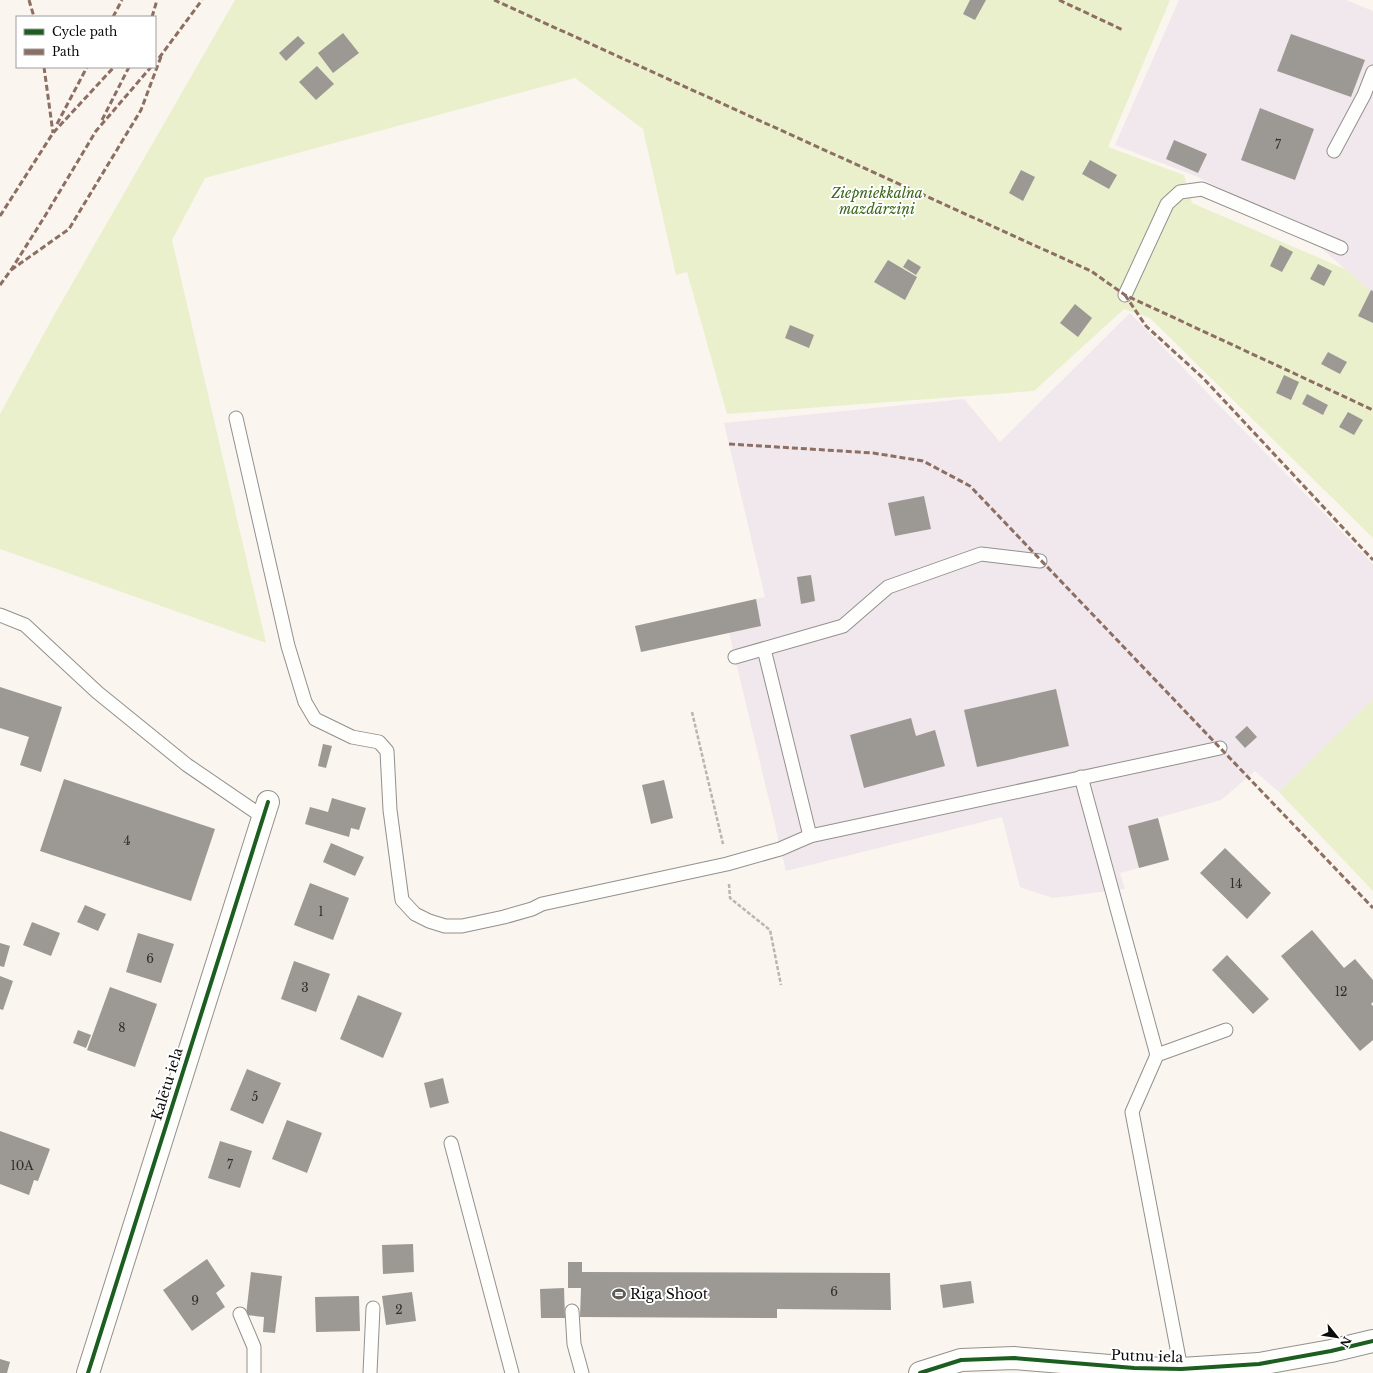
<svg xmlns="http://www.w3.org/2000/svg" width="1373" height="1373" font-family="'Libre Baskerville',serif">
  <style>
    .industrial { fill: #f0e8ec }
    .green { fill: #eaf0cc }
    .building { fill: #9c9894 }
    .lines { fill: none; stroke-linecap: round; stroke-linejoin: round }
    .service-casing { stroke: #93908d; stroke-width: 15 }
    .minor-casing { stroke: #93908d; stroke-width: 24 }
    .path { stroke: #b7b6b5; stroke-width: 2.5; stroke-dasharray: 4 2; stroke-linecap: butt }
    .service { stroke: #fefefc; stroke-width: 13 }
    .minor { stroke: #fefefc; stroke-width: 22 }
    .quiet { stroke: #8d6e63; stroke-width: 3; stroke-dasharray: 6 3; stroke-linecap: butt }
    .cycleway-casing { stroke: #fff; stroke-width: 6 }
    .cycleway { stroke: #1b5e20; stroke-width: 4 }
    .labels { text-anchor: middle; dominant-baseline: central; stroke-width: 4; stroke-linejoin: round; paint-order: stroke }
    .number-label { font-size: 12px; fill: #2f2e2d }
    .park-label { font-size: 14px; font-style: italic; fill: #396618; stroke: #fff }
    .street-label { font-size: 14px; fill: #0b0b0b; stroke: #fff }
    .poi-label { font-size: 14px; fill: #0b0b0b; stroke: #fff; text-anchor: start }
  </style>
  <rect width="100%" height="100%" fill="#faf5ee"/>
  <g class="industrial">
    <polygon points="1179,0 1346,0 1373,11 1373,294 1299,228 1198,177 1115,145"/>
    <polygon points="1130,313 1373,564 1373,699 1279,792 1255,771 1221,800 1128,826 1139,868 1120,873 1125,889 1053,898 1020,887 1002,817 786,871 729,633 761,626 756,599 765,597 724,423 964,399 1000,442"/>
  </g>
  <g class="green">
    <polygon points="235,0 1170,0 1108,147 1184,175 1192,203 1347,270 1373,294 1373,538 1150,318 1124,309 1034,391 727,414 687,272 676,275 643,129 575,78 205,178 172,240 266,643 0,549 0,414 53,317"/>
    <polygon points="1373,699 1373,891 1279,792"/>
  </g>
  <g class="building">
    <polygon points="970,0 986,0 975,20 963,14"/>
    <polygon points="343,33 359,53 333,73 318,53"/>
    <polygon points="1291,34 1365,60 1351,97 1277,71"/>
    <polygon points="298,36 305,43 286,61 279,53"/>
    <polygon points="317,66 334,84 316,100 299,82"/>
    <polygon points="1260,108 1314,129 1295,180 1241,160"/>
    <polygon points="1174,140 1207,154 1198,173 1166,159"/>
    <polygon points="1090,160 1117,175 1109,189 1082,174"/>
    <polygon points="1021,170 1035,177 1023,201 1009,193"/>
    <polygon points="1280,245 1293,252 1282,272 1270,266"/>
    <polygon points="908,259 921,267 916,275 903,267"/>
    <polygon points="888,260 917,277 905,300 874,282"/>
    <polygon points="1318,264 1332,271 1324,286 1310,279"/>
    <polygon points="1371,290 1373,291 1373,323 1358,316"/>
    <polygon points="1075,304 1092,318 1078,337 1060,323"/>
    <polygon points="790,325 814,335 809,348 785,338"/>
    <polygon points="1328,352 1347,362 1340,374 1321,364"/>
    <polygon points="1284,375 1299,382 1291,400 1276,393"/>
    <polygon points="1307,394 1328,405 1323,415 1302,404"/>
    <polygon points="1348,412 1363,420 1354,435 1339,427"/>
    <polygon points="924,496 931,529 895,536 888,503"/>
    <polygon points="811,575 815,601 801,604 797,577"/>
    <polygon points="756,599 761,626 641,652 635,626"/>
    <polygon points="0,687 62,707 41,772 20,765 29,737 0,728"/>
    <polygon points="1056,689 1069,746 977,767 964,710"/>
    <polygon points="911,718 916,736 935,730 945,766 864,788 850,735"/>
    <polygon points="1247,726 1257,737 1245,748 1235,737"/>
    <polygon points="323,744 332,746 326,768 318,766"/>
    <polygon points="64,779 215,829 191,901 40,851"/>
    <polygon points="664,780 673,818 651,824 642,785"/>
    <polygon points="332,798 366,808 359,830 351,828 349,837 305,824 310,807 328,812"/>
    <polygon points="1158,818 1169,860 1139,868 1128,826"/>
    <polygon points="331,843 364,857 355,876 323,862"/>
    <polygon points="1225,848 1271,893 1247,919 1200,873"/>
    <polygon points="310,883 349,898 333,940 294,925"/>
    <polygon points="85,905 106,914 98,931 77,922"/>
    <polygon points="32,922 60,933 51,956 23,945"/>
    <polygon points="1312,930 1344,968 1355,959 1373,980 1373,1002 1371,1004 1373,1006 1373,1040 1360,1051 1281,956"/>
    <polygon points="138,933 174,944 161,983 126,972"/>
    <polygon points="0,943 10,946 4,967 0,966"/>
    <polygon points="1227,955 1269,999 1253,1014 1212,970"/>
    <polygon points="294,961 330,974 316,1012 281,999"/>
    <polygon points="0,976 13,981 3,1010 0,1009"/>
    <polygon points="110,987 157,1004 135,1067 87,1050"/>
    <polygon points="358,995 402,1013 383,1058 340,1039"/>
    <polygon points="78,1030 91,1035 86,1048 73,1043"/>
    <polygon points="247,1069 281,1083 263,1124 230,1110"/>
    <polygon points="443,1078 449,1103 430,1108 424,1083"/>
    <polygon points="287,1120 322,1133 307,1173 272,1159"/>
    <polygon points="0,1131 50,1149 38,1181 34,1180 29,1195 0,1184"/>
    <polygon points="220,1141 252,1151 240,1188 208,1178"/>
    <polygon points="413,1244 414,1272 383,1274 382,1245"/>
    <polygon points="207,1259 225,1286 216,1293 225,1307 192,1331 163,1290"/>
    <polygon points="568,1262 582,1262 582,1272 890,1273 891,1310 777,1309 777,1318 580,1317 581,1288 568,1288"/>
    <polygon points="251,1272 282,1276 275,1333 263,1332 264,1317 246,1315"/>
    <polygon points="971,1281 974,1303 943,1308 940,1285"/>
    <polygon points="564,1288 565,1318 541,1318 540,1289"/>
    <polygon points="412,1292 416,1321 386,1325 382,1296"/>
    <polygon points="359,1296 360,1331 316,1332 315,1297"/>
    <polygon points="0,1359 10,1362 7,1373 0,1373"/>
  </g>
  <g class="lines">
    <g class="service-casing">
      <g id="service">
        <polyline points="1334,151 1364,95 1373,72"/>
        <polyline points="1125,295 1167,204 1180,192 1202,189 1341,248"/>
        <polyline points="236,418 288,646 305,702 315,719 352,737 379,742 387,751 390,810 402,900 415,914 429,921 445,926 462,926 504,917 532,909 542,904 727,864 780,849 810,836 1220,748"/>
        <polyline points="0,615 25,625 97,692 187,765 263,817"/>
        <polyline points="764,649 810,836"/>
        <polyline points="735,657 843,626 888,587 981,554 1040,561"/>
        <polyline points="1081,777 1157,1055 1132,1112 1181,1369"/>
        <polyline points="1157,1055 1226,1030"/>
        <polyline points="451,1143 512,1373"/>
        <polyline points="572,1311 574,1344 582,1373"/>
        <polyline points="240,1314 254,1347 254,1373"/>
        <polyline points="370,1373 373,1308"/>
      </g>
    </g>
    <g class="minor-casing">
      <g id="minor">
        <polyline points="88,1373 268,802"/>
        <polyline points="920,1373 961,1360 1014,1358 1134,1368 1181,1369 1259,1364 1331,1351 1373,1341"/>
      </g>
    </g>
    <g class="path">
      <polyline points="692,712 723,844"/>
      <polyline points="729,884 730,898 770,930 781,985"/>
    </g>
    <use href="#service" class="service"/>
    <use href="#minor" class="minor"/>
    <g class="quiet">
      <polyline points="29,0 34,17"/>
      <polyline points="494,0 1091,271 1125,295 1373,410"/>
      <polyline points="1059,0 1123,30"/>
      <polyline points="113,17 122,0"/>
      <polyline points="152,17 157,0"/>
      <polyline points="159,58 202,0"/>
      <polyline points="44,67 53,133"/>
      <polyline points="102,120 129,67"/>
      <polyline points="57,124 87,67"/>
      <polyline points="0,216 53,133 114,67"/>
      <polyline points="11,270 69,229 141,110 162,54"/>
      <polyline points="0,285 11,270 45,216 96,131 151,67"/>
      <polyline points="1125,295 1146,326 1203,378 1373,560"/>
      <polyline points="729,444 873,453 923,461 970,486 1373,908"/>
    </g>
    <g class="cycleway-casing">
      <g id="cycleway">
        <polyline points="88,1373 268,802"/>
        <polyline points="920,1373 961,1360 1014,1358 1134,1368 1181,1369 1259,1364 1331,1351 1373,1341"/>
      </g>
    </g>
    <use href="#cycleway" class="cycleway"/>
  </g>
  <defs>
    <g id="stadium-bare" transform="scale(1.08)"><path d="M0-5a6.5 5 0 1 0 0 10a6.5 5 0 1 0 0-10ZM-3.5-1.8h7v3.6h-7Z" fill="#5f5d5a" stroke="#fff" stroke-width="2.5" paint-order="stroke"/></g>
  </defs>
  <g fill-rule="evenodd">
    <use href="#stadium-bare" x="619" y="1294"/>
  </g>
  <g class="labels">
    <g class="number-label">
      <text x="1278" y="144">7</text>
      <text x="127" y="840">4</text>
      <text x="1236" y="883">14</text>
      <text x="321" y="911">1</text>
      <text x="150" y="958">6</text>
      <text x="305" y="987">3</text>
      <text x="1341" y="991">12</text>
      <text x="122" y="1027">8</text>
      <text x="255" y="1096">5</text>
      <text x="230" y="1164">7</text>
      <text x="22" y="1165">10A</text>
      <text x="834" y="1291">6</text>
      <text x="195" y="1300">9</text>
      <text x="399" y="1309">2</text>
    </g>
    <g class="park-label">
      <text x="877" y="193">Ziepniekkalna<tspan x="877" dy="16">mazdārziņi</tspan></text>
    </g>
    <g class="street-label">
      <text transform="translate(167 1084) rotate(-73)">Kalētu iela</text>
      <text transform="translate(1147 1356) rotate(2)">Putnu iela</text>
    </g>
    <g class="poi-label">
      <text x="630" y="1294">Riga Shoot</text>
    </g>
  </g>
  <rect x="16" y="16" width="140" height="52" fill="#ffffff" stroke="#9d9d9d"/>
  <rect x="24" y="29" width="20" height="6" fill="#1b5e20" stroke="#9d9d9d"/>
  <text x="52" y="36" font-size="12" fill="#0b0b0b">Cycle path</text>
  <rect x="24" y="49" width="20" height="6" fill="#8d6e63" stroke="#9d9d9d"/>
  <text x="52" y="56" font-size="12" fill="#0b0b0b">Path</text>
  <g transform="translate(1337 1337) rotate(120)" stroke="#ffffff" stroke-width="3" paint-order="stroke">
  <path d="M0-3L7 15L0 10L-7 15Z" fill="#0b0b0b"/>
  <text y="-6" font-size="11" font-weight="bold" text-anchor="middle" fill="#0b0b0b">N</text>
  </g>
</svg>
